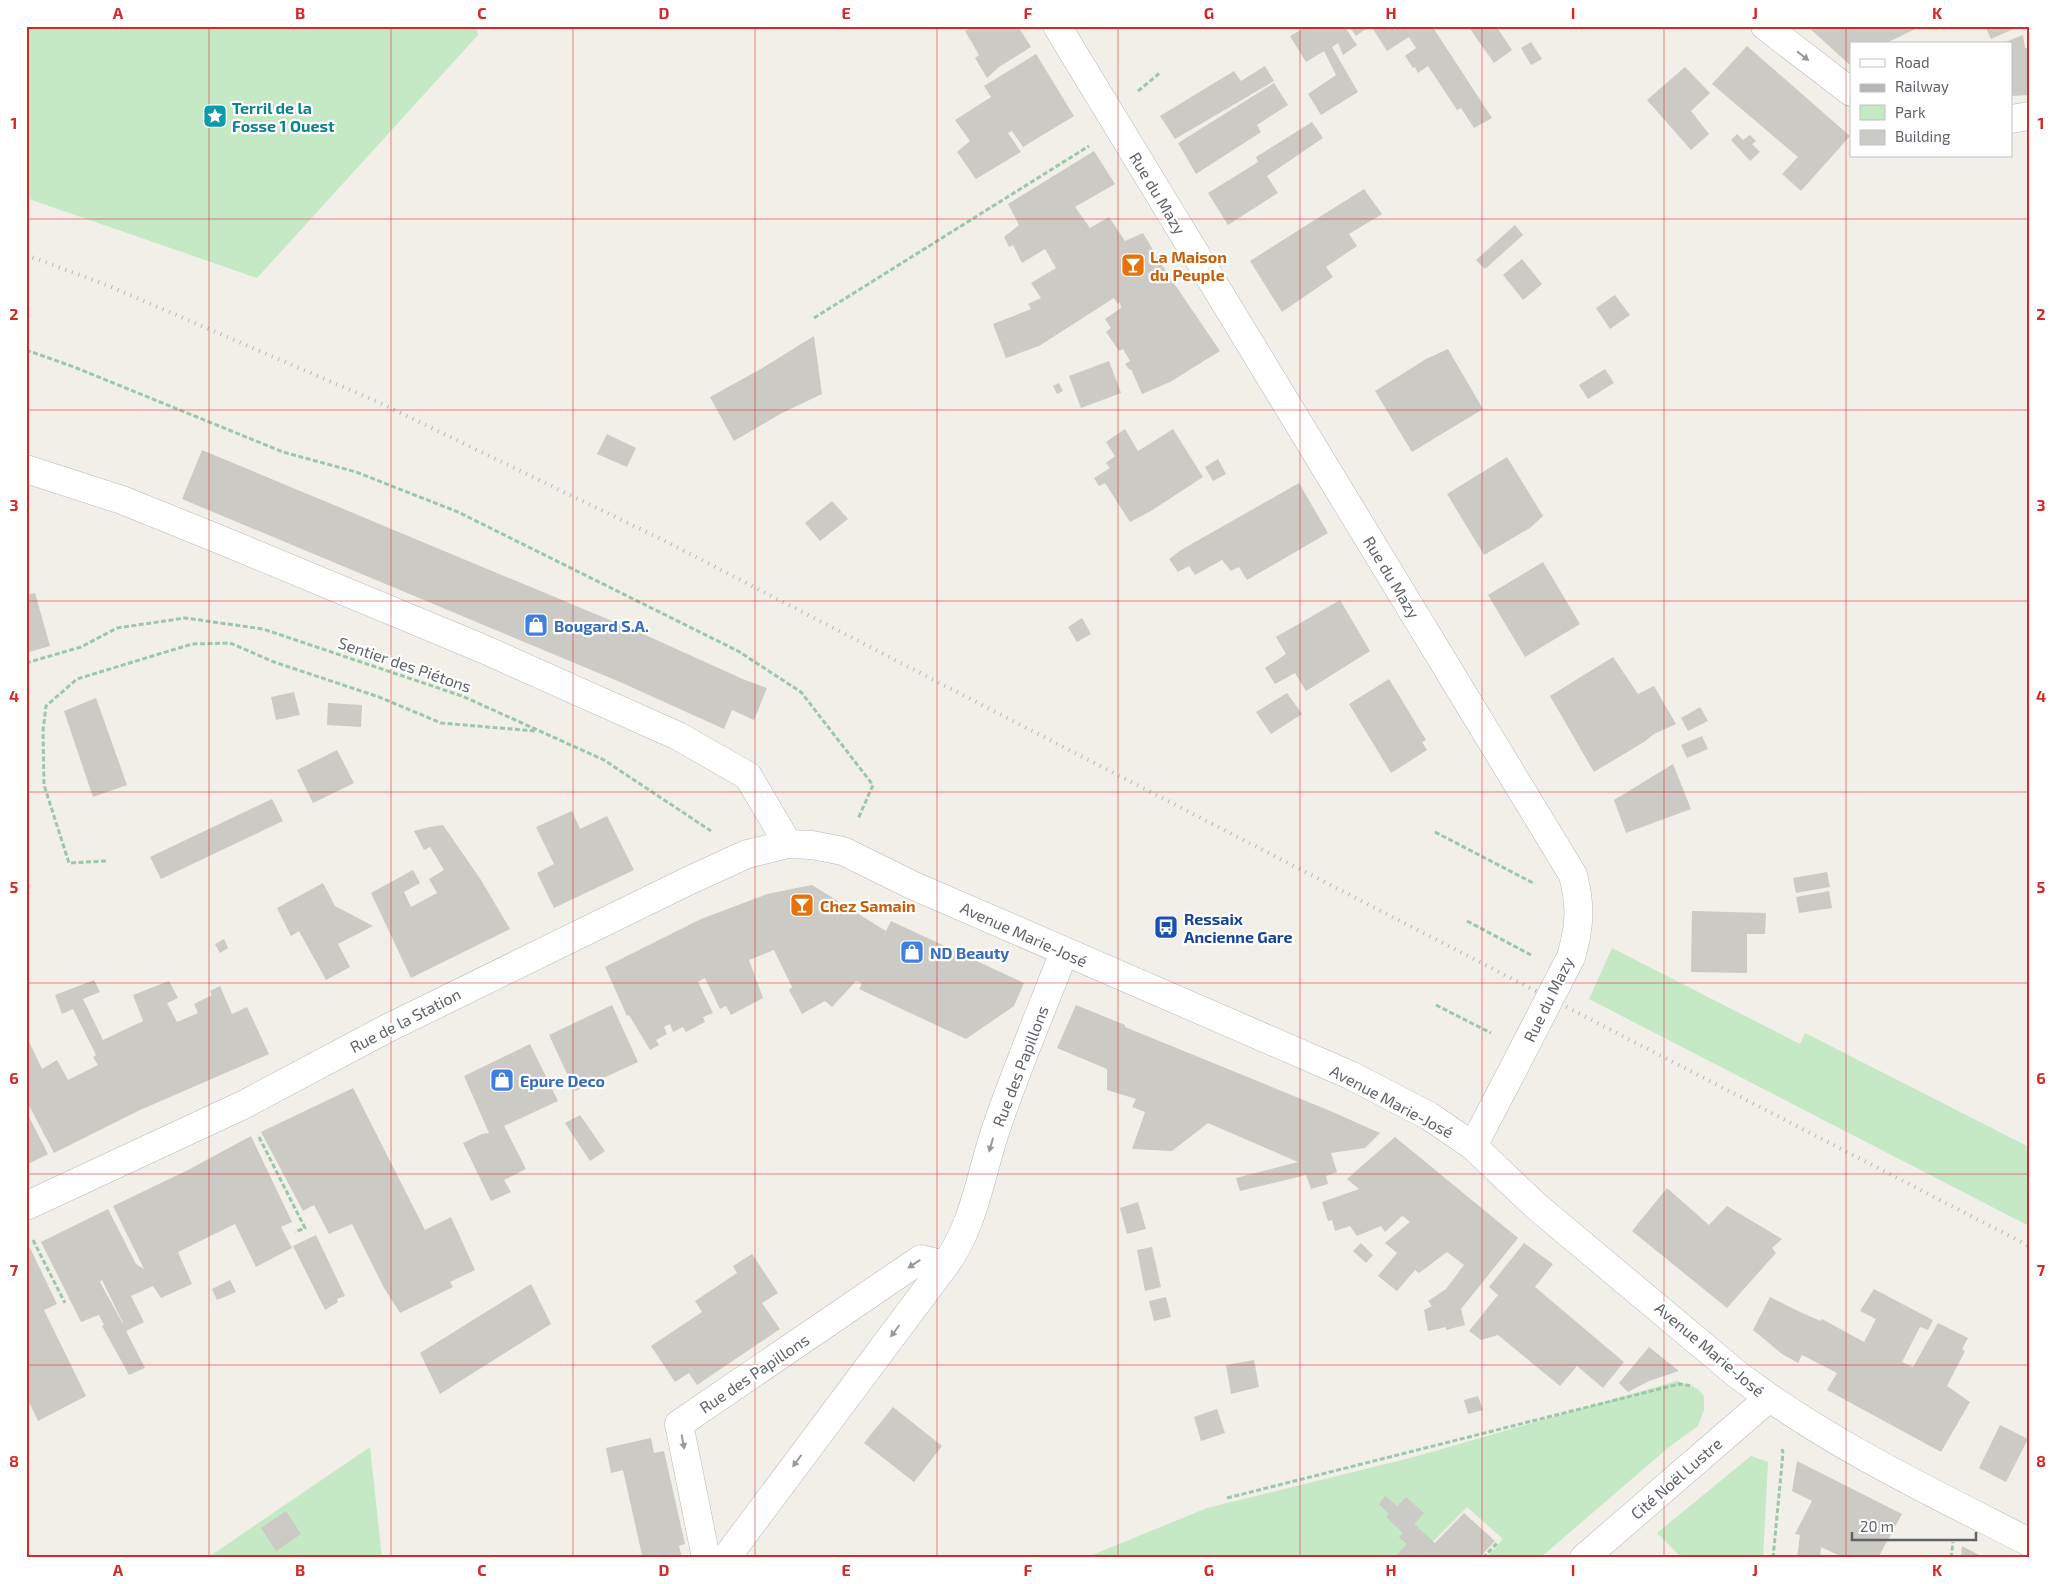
<svg xmlns="http://www.w3.org/2000/svg" width="2055" height="1584" font-family="'Exo 2',sans-serif">
  <style>
    .green { fill: #c5e8c5 }
    .building { fill: #cccac5; fill-rule: evenodd }
    .lines { fill: none; stroke-linecap: round; stroke-linejoin: round }
    .minor-casing { stroke: #b5b8bc; stroke-width: 29 }
    .path { stroke: #9cc7a9; stroke-width: 3; stroke-dasharray: 5 2.5; stroke-linecap: butt }
    .minor { stroke: #fff; stroke-width: 28 }
    .rail { stroke: #b6b7b8; stroke-width: 4; stroke-dasharray: 1 6; stroke-linecap: butt }
    .minor-bridge-casing { stroke: #b5b8bc; stroke-width: 29; stroke-linecap: butt }
    .minor-bridge { stroke: #fff; stroke-width: 28 }
    .oneway { fill: #979a9d }
    .grid { fill: none; stroke: #d62828; stroke-width: 1; stroke-opacity: 0.55 }
    .labels { text-anchor: middle; dominant-baseline: central; stroke-width: 4.5; stroke-linejoin: round; paint-order: stroke }
    .culture-label { font-size: 16px; font-weight: bold; fill: #0d838f; stroke: #fff; text-anchor: start }
    .street-label { font-size: 16px; fill: #5f6368; stroke: #fff }
    .food-label { font-size: 16px; font-weight: bold; fill: #c56008; stroke: #fff; text-anchor: start }
    .shop-label { font-size: 16px; font-weight: bold; fill: #366cbe; stroke: #fff; text-anchor: start }
    .transit-label { font-size: 16px; font-weight: bold; fill: #164399; stroke: #fff; text-anchor: start }
    .neatline { fill: none; stroke: #d62828; stroke-width: 2 }
    .grid-label { font-size: 16px; text-anchor: middle; font-weight: bold; fill: #d62828 }
  </style>
  <rect width="100%" height="100%" fill="#f1efe8"/>
  <g class="green">
    <polygon points="26,26 476,26 478,35 257,278 26,198"/>
    <polygon points="1612,948 1800,1044 1805,1033 2029,1147 2029,1226 1589,999"/>
    <polygon points="1677,1381 1698,1389 1704,1396 1704,1410 1698,1426 1669,1447 1540,1558 1486,1558 1503,1539 1467,1507 1417,1558 1085,1558 1207,1508 1414,1457"/>
    <polygon points="370,1447 382,1558 207,1558"/>
    <polygon points="1751,1456 1768,1462 1763,1558 1682,1558 1657,1533"/>
  </g>
  <g class="building">
    <polygon points="973,26 1018,26 1031,47 999,67 987,78 975,58 979,55 965,31"/>
    <polygon points="1308,26 1344,26 1357,45 1343,55 1338,43 1332,47 1358,92 1321,115 1308,94 1336,75 1324,51 1306,62 1290,36"/>
    <polygon points="1349,26 1370,26 1356,36"/>
    <polygon points="1371,26 1432,26 1492,118 1474,128 1461,108 1457,110 1428,66 1418,73 1415,67 1413,68 1405,56 1416,48 1409,37 1387,51"/>
    <polygon points="1468,26 1496,26 1512,50 1494,63"/>
    <polygon points="1807,26 1922,26 1884,44 1851,44 1851,66"/>
    <polygon points="1985,26 2020,26 1991,39"/>
    <polygon points="2023,35 2025,48 2029,48 2029,95 2011,96 2011,44 2000,44"/>
    <polygon points="1531,42 1542,59 1531,65 1521,48"/>
    <polygon points="1747,46 1850,136 1801,191 1782,174 1798,157 1712,84"/>
    <polygon points="1036,54 1074,116 1023,147 1012,131 1008,133 1021,152 976,179 957,152 970,141 955,120 991,97 984,86"/>
    <polygon points="1265,66 1274,81 1175,139 1160,116 1234,71 1241,81"/>
    <polygon points="1685,67 1710,93 1691,111 1709,134 1691,150 1647,100"/>
    <polygon points="1274,83 1288,105 1257,125 1261,132 1196,174 1178,143"/>
    <polygon points="1312,122 1323,138 1267,176 1278,193 1228,225 1208,193 1258,162 1256,157"/>
    <polygon points="1737,134 1743,140 1750,135 1756,141 1752,144 1760,152 1750,161 1731,140"/>
    <polygon points="1094,151 1115,184 1075,207 1090,228 1109,217 1125,241 1143,233 1167,273 1220,351 1170,382 1142,394 1131,369 1130,370 1125,364 1130,361 1123,349 1119,351 1106,332 1111,328 1105,319 1121,308 1120,302 1118,304 1114,298 1039,346 1006,358 993,324 1031,309 1028,304 1041,298 1031,283 1056,268 1045,249 1022,263 1013,245 1009,247 1004,237 1019,225 1008,204"/>
    <polygon points="1364,189 1382,214 1349,234 1357,246 1326,267 1333,277 1282,312 1250,261"/>
    <polygon points="1515,225 1523,235 1485,269 1476,260"/>
    <polygon points="1522,259 1542,284 1523,300 1503,275"/>
    <polygon points="1615,295 1630,315 1610,329 1596,308"/>
    <polygon points="814,336 822,394 782,413 734,441 710,397 759,370"/>
    <polygon points="1448,349 1483,409 1412,452 1375,391 1426,359"/>
    <polygon points="1109,361 1121,393 1081,408 1069,376"/>
    <polygon points="1605,369 1614,383 1588,399 1579,385"/>
    <polygon points="1059,383 1063,391 1057,394 1053,386"/>
    <polygon points="1125,429 1138,451 1173,429 1203,477 1151,511 1130,522 1105,483 1099,486 1094,478 1110,468 1106,463 1115,456 1106,442"/>
    <polygon points="607,434 636,448 627,467 597,454"/>
    <polygon points="202,450 641,633 745,680 767,688 754,720 732,710 724,729 620,682 182,499"/>
    <polygon points="1507,457 1543,516 1530,528 1484,555 1447,494"/>
    <polygon points="1218,459 1226,474 1213,481 1205,467"/>
    <polygon points="1299,483 1328,533 1247,580 1239,567 1231,571 1222,560 1195,575 1189,566 1178,572 1169,559 1181,550"/>
    <polygon points="832,501 848,519 820,541 805,523"/>
    <polygon points="1543,562 1580,624 1525,657 1488,595"/>
    <polygon points="35,593 50,646 26,653 26,595"/>
    <polygon points="1340,600 1370,651 1306,691 1295,673 1275,684 1265,668 1286,654 1276,637"/>
    <polygon points="1082,618 1091,634 1077,642 1068,627"/>
    <polygon points="1613,657 1638,694 1654,686 1676,724 1654,734 1644,742 1594,772 1550,696"/>
    <polygon points="1389,679 1426,740 1422,742 1427,750 1391,773 1349,704"/>
    <polygon points="294,692 300,715 276,720 271,697"/>
    <polygon points="1287,693 1302,714 1271,734 1256,712"/>
    <polygon points="96,698 127,785 93,797 64,711"/>
    <polygon points="328,703 362,705 361,727 327,725"/>
    <polygon points="1700,707 1708,721 1688,731 1681,718"/>
    <polygon points="1702,736 1708,749 1687,758 1681,745"/>
    <polygon points="337,750 354,783 313,803 297,770"/>
    <polygon points="1673,764 1691,809 1626,833 1614,800"/>
    <polygon points="272,799 283,821 161,879 150,857"/>
    <polygon points="572,811 580,829 607,816 634,870 554,908 537,873 554,864 536,827"/>
    <polygon points="443,825 481,880 510,929 411,978 371,893 413,870 420,883 404,892 411,907 437,893 429,879 444,870 430,847 424,850 414,831 429,827"/>
    <polygon points="1827,872 1830,887 1796,893 1793,878"/>
    <polygon points="323,883 335,906 373,926 338,944 350,967 326,980 299,931 291,936 277,908"/>
    <polygon points="812,885 886,931 891,921 1024,983 1014,1006 966,1039 859,989 862,983 856,981 832,1007 825,1001 802,1014 789,990 792,987 774,950 749,960 763,998 731,1015 726,1006 720,1009 705,978 698,982 713,1013 703,1017 705,1022 686,1032 683,1027 673,1032 670,1024 664,1027 667,1034 656,1040 659,1045 650,1050 629,1015 627,1016 605,967 701,919 767,894"/>
    <polygon points="1829,891 1832,908 1799,913 1796,897"/>
    <polygon points="1692,911 1766,913 1765,934 1747,934 1747,973 1691,972"/>
    <polygon points="224,939 228,948 220,953 215,944"/>
    <polygon points="94,980 100,992 83,999 103,1040 143,1021 133,995 169,981 178,998 167,1003 177,1022 198,1013 194,1004 212,995 210,991 220,986 232,1014 247,1007 269,1054 140,1110 54,1153 26,1100 26,1035 42,1069 57,1060 68,1080 98,1065 93,1057 96,1055 73,1009 62,1014 55,995"/>
    <polygon points="612,1005 638,1062 575,1091 549,1035"/>
    <polygon points="1076,1005 1125,1025 1125,1027 1328,1110 1380,1133 1365,1148 1331,1153 1337,1172 1326,1176 1328,1184 1311,1189 1306,1175 1240,1191 1236,1178 1298,1162 1208,1123 1172,1151 1132,1149 1145,1112 1132,1107 1136,1099 1107,1090 1107,1069 1057,1048"/>
    <polygon points="530,1044 558,1101 504,1126 526,1169 504,1180 511,1192 491,1201 463,1143 482,1134 489,1133 464,1076"/>
    <polygon points="353,1088 425,1230 451,1217 475,1270 450,1282 453,1287 400,1313 384,1288 352,1224 329,1234 314,1205 303,1211 261,1132"/>
    <polygon points="26,1111 48,1154 26,1165"/>
    <polygon points="580,1115 605,1151 590,1161 565,1123"/>
    <path d="M251,1136L292,1222L281,1227L292,1248L256,1267L235,1224L178,1252L192,1284L161,1298L153,1286L131,1296L144,1322L126,1331L145,1368L129,1375L102,1326L104,1325L99,1315L81,1322L41,1242L108,1209L136,1264L144,1269L113,1206L188,1170ZM102,1280L123,1323V1324L100,1282Z"/>
    <polygon points="1395,1137 1518,1238 1461,1309 1465,1325 1446,1330 1446,1327 1428,1331 1424,1310 1432,1306 1428,1301 1446,1289 1464,1265 1447,1252 1419,1273 1415,1270 1397,1291 1378,1276 1397,1253 1385,1243 1410,1222 1404,1217 1402,1216 1385,1232 1381,1226 1357,1236 1350,1226 1335,1231 1332,1220 1328,1221 1322,1202 1359,1189 1347,1179"/>
    <polygon points="1667,1188 1709,1225 1727,1206 1782,1239 1772,1248 1776,1253 1727,1308 1632,1231"/>
    <polygon points="1138,1202 1146,1229 1127,1234 1120,1208"/>
    <polygon points="316,1235 345,1296 337,1299 338,1302 325,1310 293,1246"/>
    <polygon points="1361,1243 1373,1255 1366,1263 1353,1251"/>
    <polygon points="1524,1243 1553,1264 1535,1287 1624,1362 1603,1388 1577,1366 1560,1386 1498,1335 1481,1340 1469,1331 1498,1295 1489,1287"/>
    <polygon points="1152,1247 1161,1287 1145,1291 1137,1250"/>
    <polygon points="30,1248 57,1304 44,1310 86,1396 38,1421 26,1396 26,1250"/>
    <polygon points="752,1254 778,1293 762,1303 780,1329 697,1385 689,1373 675,1382 651,1346 702,1312 695,1301 737,1273 733,1266"/>
    <polygon points="230,1280 236,1292 217,1300 212,1289"/>
    <polygon points="531,1284 551,1324 440,1394 420,1353"/>
    <polygon points="1874,1289 1933,1320 1928,1330 1920,1327 1902,1362 1913,1367 1938,1323 1968,1338 1962,1349 1965,1351 1947,1386 1970,1402 1941,1452 1827,1390 1837,1373 1802,1355 1798,1363 1782,1354 1753,1330 1770,1297 1802,1313 1821,1321 1822,1319 1864,1342 1876,1319 1860,1311"/>
    <polygon points="1166,1297 1171,1317 1154,1321 1149,1301"/>
    <polygon points="1649,1347 1679,1371 1649,1381 1628,1392 1619,1383"/>
    <polygon points="1254,1360 1259,1387 1231,1394 1226,1365"/>
    <polygon points="1478,1396 1483,1410 1468,1414 1464,1400"/>
    <polygon points="893,1407 942,1446 914,1482 864,1443"/>
    <polygon points="1217,1409 1225,1433 1201,1441 1194,1417"/>
    <polygon points="2000,1425 2028,1439 2006,1482 1979,1468"/>
    <polygon points="651,1438 654,1453 664,1451 685,1544 679,1546 682,1558 634,1558 642,1555 623,1470 611,1473 606,1448"/>
    <polygon points="1797,1461 1902,1514 1878,1558 1837,1558 1838,1555 1821,1547 1820,1558 1797,1558 1800,1535 1795,1534 1812,1501 1792,1491"/>
    <polygon points="1385,1496 1397,1506 1406,1497 1424,1513 1414,1524 1435,1543 1464,1513 1495,1541 1479,1558 1394,1558 1407,1544 1399,1537 1403,1533 1386,1517 1389,1514 1379,1504"/>
    <polygon points="286,1511 301,1534 276,1551 261,1528"/>
    <polygon points="1962,1546 1985,1558 1961,1558"/>
  </g>
  <g class="lines">
    <g class="minor-casing">
      <g id="minor">
        <path d="M1057,26L1573,875C1581,906 1580,926 1571,957"/>
        <polyline points="1765,26 1851,92"/>
        <polyline points="2011,119 2029,116"/>
        <polyline points="26,469 122,500 226,542 481,648 678,736 748,776 788,844"/>
        <polyline points="1473,1146 1506,1083"/>
        <path d="M26,1206L243,1105L388,1028L688,881L747,854L788,844L812,845L843,851L912,885L1350,1075L1429,1116L1473,1146L1536,1206L1738,1375C1828,1443 1929,1491 2029,1542"/>
        <path d="M706,1558L679,1424L921,1259L945,1265C976,1223 981,1170 998,1123C1018,1065 1042,1009 1064,952"/>
        <polyline points="726,1558 945,1265"/>
        <polyline points="1584,1558 1769,1398"/>
      </g>
    </g>
    <g class="path">
      <polyline points="1138,91 1161,72"/>
      <polyline points="814,318 1089,146"/>
      <polyline points="26,350 74,367 283,452 356,472 458,512 738,651 801,692 873,785 858,819"/>
      <polyline points="26,663 81,647 117,628 185,618 263,629 462,696 604,760 711,831"/>
      <polyline points="1435,832 1535,884"/>
      <polyline points="106,861 69,863 44,785 43,731 46,706 77,679 192,644 230,643 274,662 379,697 441,723 535,731"/>
      <polyline points="1467,921 1531,955"/>
      <polyline points="1436,1005 1491,1033"/>
      <polyline points="259,1137 305,1228 295,1232"/>
      <polyline points="33,1240 65,1303"/>
      <polyline points="1227,1498 1679,1384 1693,1386"/>
      <polyline points="1483,1558 1498,1542"/>
      <polyline points="1773,1558 1783,1453 1782,1449"/>
      <polyline points="1951,1558 1953,1542"/>
    </g>
    <use href="#minor" class="minor"/>
    <polyline class="rail" points="26,255 109,286 378,402 665,541 2029,1246"/>
    <g class="minor-bridge-casing">
      <polyline id="minor-bridge" points="1506,1083 1571,957"/>
    </g>
    <use href="#minor-bridge" class="minor-bridge"/>
  </g>
  <defs><path id="oneway-solid" d="M-6-.8H1V-3.2L6.5 0L1 3.2V.8H-6Z" transform="scale(1.25)"/></defs>
  <g class="oneway">
    <use href="#oneway-solid" transform="translate(1803 56) rotate(38)"/>
    <use href="#oneway-solid" transform="translate(991 1145) rotate(106)"/>
    <use href="#oneway-solid" transform="translate(914 1264) rotate(147)"/>
    <use href="#oneway-solid" transform="translate(895 1331) rotate(127)"/>
    <use href="#oneway-solid" transform="translate(683 1442) rotate(79)"/>
    <use href="#oneway-solid" transform="translate(797 1461) rotate(126)"/>
  </g>
  <path class="grid" d="M209,26V1558M391,26V1558M573,26V1558M755,26V1558M937,26V1558M1118,26V1558M1300,26V1558M1482,26V1558M1664,26V1558M1846,26V1558M26,219H2029M26,410H2029M26,601H2029M26,792H2029M26,983H2029M26,1174H2029M26,1365H2029"/>
  <defs>
    <g id="sight-square" transform="scale(1.25)"><rect x="-9" y="-9" width="18" height="18" rx="4" fill="#0f9aa8" stroke="#fff"/><path d="M0-6L1.8-2.2L6-1.7L2.9 1.2L3.7 5.4L0 3.3L-3.7 5.4L-2.9 1.2L-6-1.7L-1.8-2.2Z" fill="#fff"/></g>
    <g id="bar-square" transform="scale(1.25)"><rect x="-9" y="-9" width="18" height="18" rx="4" fill="#e8710a" stroke="#fff"/><path d="M-6-5H6L.8 .8V4.5H3.5V6h-7V4.5H-.8V.8Z" fill="#fff"/></g>
    <g id="shop-square" transform="scale(1.25)"><rect x="-9" y="-9" width="18" height="18" rx="4" fill="#3f7fe0" stroke="#fff"/><path d="M-5-2.5h2.3a2.7 3.5 0 0 1 5.4 0H5L5.5 6h-11ZM-1.5-2.5h3a1.5 2.3 0 0 0-3 0Z" fill="#fff"/></g>
    <g id="bus-square" transform="scale(1.25)"><rect x="-9" y="-9" width="18" height="18" rx="4" fill="#1a4fb4" stroke="#fff"/><path d="M-5-6H5V4H4V6H2V4H-2V6H-4V4H-5ZM-3.5-4V0h7V-4ZM-3.5 1.2v1.5H-2V1.2ZM2 1.2v1.5H3.5V1.2Z" fill="#fff"/></g>
  </defs>
  <g fill-rule="evenodd">
    <use href="#sight-square" x="215" y="116"/>
    <use href="#bar-square" x="1133" y="265"/>
    <use href="#shop-square" x="536" y="625"/>
    <use href="#bar-square" x="802" y="905"/>
    <use href="#bus-square" x="1166" y="927"/>
    <use href="#shop-square" x="912" y="952"/>
    <use href="#shop-square" x="502" y="1080"/>
  </g>
  <g class="labels">
    <g class="culture-label">
      <text x="232" y="107">Terril de la<tspan x="232" dy="18">Fosse 1 Ouest</tspan></text>
    </g>
    <g class="street-label">
      <text transform="translate(1158 193) rotate(59)">Rue du Mazy</text>
      <text transform="translate(1392 577) rotate(59)">Rue du Mazy</text>
      <text transform="translate(405 664) rotate(19)">Sentier des Piétons</text>
      <text transform="translate(1024 934) rotate(24)">Avenue Marie-José</text>
      <text transform="translate(1548 999) rotate(-64)">Rue du Mazy</text>
      <text transform="translate(405 1020) rotate(-27)">Rue de la Station</text>
      <text transform="translate(1020 1066) rotate(-69)">Rue des Papillons</text>
      <text transform="translate(1392 1101) rotate(28)">Avenue Marie-José</text>
      <text transform="translate(1710 1349) rotate(40)">Avenue Marie-José</text>
      <text transform="translate(754 1373) rotate(-34)">Rue des Papillons</text>
      <text transform="translate(1676 1478) rotate(-41)">Cité Noël Lustre</text>
    </g>
    <g class="food-label">
      <text x="1150" y="256">La Maison<tspan x="1150" dy="18">du Peuple</tspan></text>
      <text x="820" y="905">Chez Samain</text>
    </g>
    <g class="shop-label">
      <text x="554" y="625">Bougard S.A.</text>
      <text x="930" y="952">ND Beauty</text>
      <text x="520" y="1080">Epure Deco</text>
    </g>
    <g class="transit-label">
      <text x="1184" y="918">Ressaix<tspan x="1184" dy="18">Ancienne Gare</tspan></text>
    </g>
  </g>
  <rect width="2055" height="1584" fill="none" stroke="#ffffff" stroke-width="55"/>
  <rect x="1850" y="42" width="162" height="115" fill="#ffffff" stroke="#bfc1c3"/>
  <rect x="1860" y="59" width="25" height="8" fill="#ffffff" stroke="#bfc1c3"/>
  <text x="1895" y="68" font-size="15" fill="#5f6368">Road</text>
  <rect x="1860" y="84" width="25" height="8" fill="#b6b7b8" stroke="#bfc1c3"/>
  <text x="1895" y="92" font-size="15" fill="#5f6368">Railway</text>
  <rect x="1860" y="105" width="25" height="15" fill="#c5e8c5" stroke="#bfc1c3"/>
  <text x="1895" y="118" font-size="15" fill="#5f6368">Park</text>
  <rect x="1860" y="130" width="25" height="15" fill="#cccac5" stroke="#bfc1c3"/>
  <text x="1895" y="142" font-size="15" fill="#5f6368">Building</text>
  <path d="M1852 1532v8h124v-8" fill="none" stroke="#5f6368" stroke-width="2.5"/>
  <text x="1860" y="1532" font-size="15" fill="#5f6368" stroke="#ffffff" stroke-width="4" paint-order="stroke">20 m</text>
  <rect x="28" y="28" width="2000" height="1528" class="neatline"/>
  <g class="grid-label">
    <text x="118" y="19">A</text>
    <text x="300" y="19">B</text>
    <text x="482" y="19">C</text>
    <text x="664" y="19">D</text>
    <text x="846" y="19">E</text>
    <text x="1028" y="19">F</text>
    <text x="1209" y="19">G</text>
    <text x="1391" y="19">H</text>
    <text x="1573" y="19">I</text>
    <text x="1755" y="19">J</text>
    <text x="1937" y="19">K</text>
    <text x="14" y="129">1</text>
    <text x="2041" y="129">1</text>
    <text x="14" y="320">2</text>
    <text x="2041" y="320">2</text>
    <text x="14" y="511">3</text>
    <text x="2041" y="511">3</text>
    <text x="14" y="702">4</text>
    <text x="2041" y="702">4</text>
    <text x="14" y="893">5</text>
    <text x="2041" y="893">5</text>
    <text x="14" y="1084">6</text>
    <text x="2041" y="1084">6</text>
    <text x="14" y="1276">7</text>
    <text x="2041" y="1276">7</text>
    <text x="14" y="1467">8</text>
    <text x="2041" y="1467">8</text>
    <text x="118" y="1576">A</text>
    <text x="300" y="1576">B</text>
    <text x="482" y="1576">C</text>
    <text x="664" y="1576">D</text>
    <text x="846" y="1576">E</text>
    <text x="1028" y="1576">F</text>
    <text x="1209" y="1576">G</text>
    <text x="1391" y="1576">H</text>
    <text x="1573" y="1576">I</text>
    <text x="1755" y="1576">J</text>
    <text x="1937" y="1576">K</text>
  </g>
</svg>
